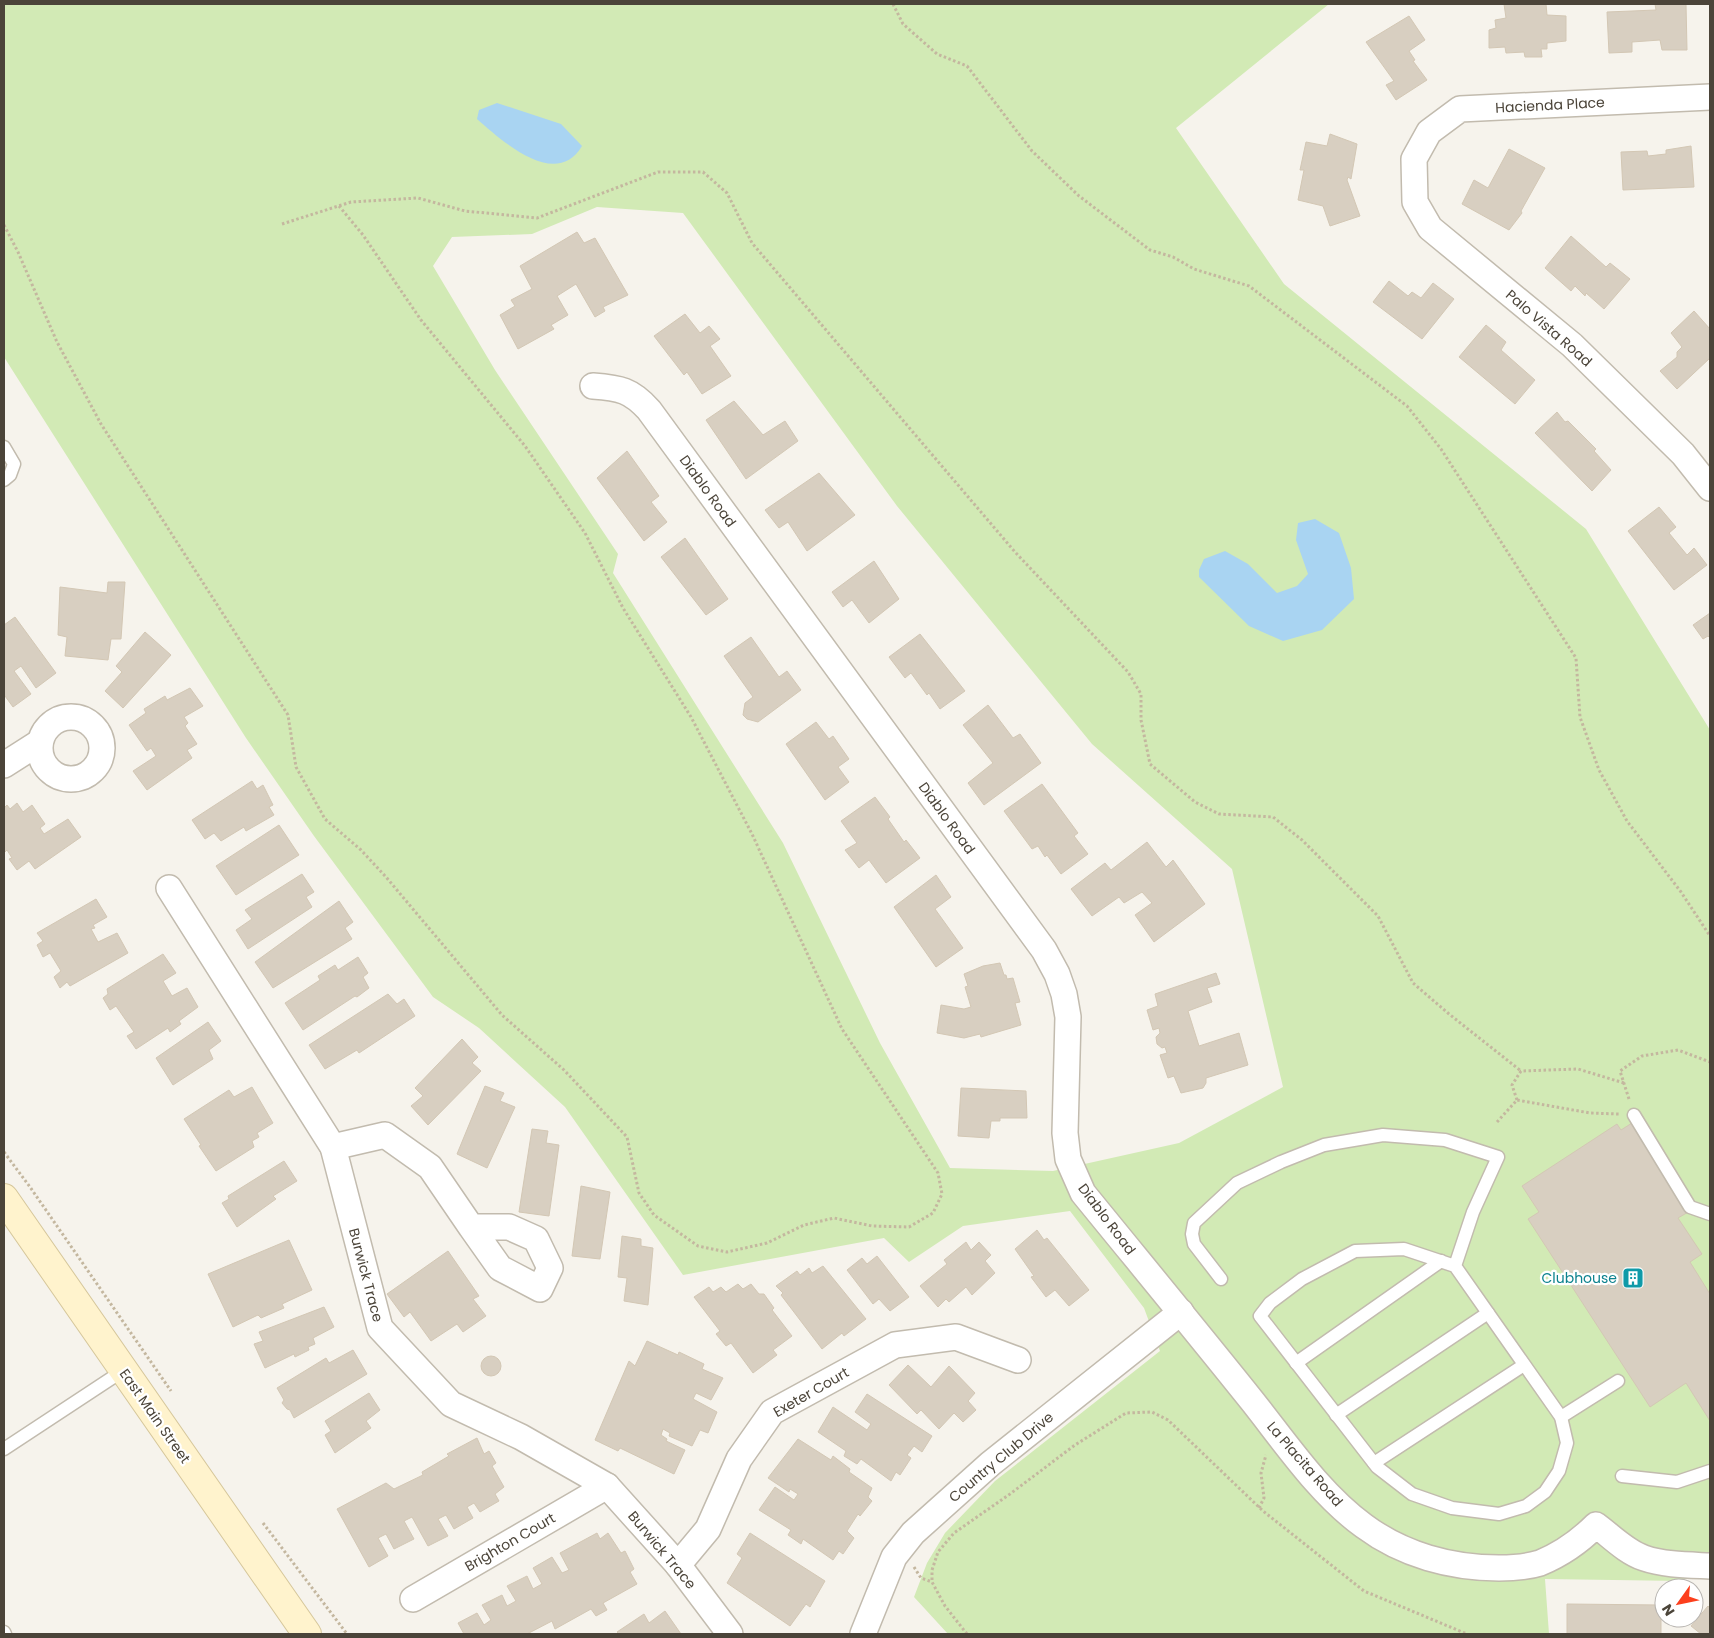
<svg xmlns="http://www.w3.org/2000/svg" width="1714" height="1638" font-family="Poppins,sans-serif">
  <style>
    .green { fill: #d2eab5; fill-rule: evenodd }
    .water { fill: #a9d4f2 }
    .building { fill: #d8cfc1; stroke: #d3c7b4 }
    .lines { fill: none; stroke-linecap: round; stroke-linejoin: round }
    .lane-casing { stroke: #c2bbae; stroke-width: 15 }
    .street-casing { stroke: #c2bbae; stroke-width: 28 }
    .secondary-casing { stroke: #d6c79b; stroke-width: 30 }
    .path { stroke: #c4b79f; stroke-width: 3; stroke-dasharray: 2.5 2.5; stroke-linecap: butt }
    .lane { stroke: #fff; stroke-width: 12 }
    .street { stroke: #fff; stroke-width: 25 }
    .secondary { stroke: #fff3cd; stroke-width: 28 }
    .labels { text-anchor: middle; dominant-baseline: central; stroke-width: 4.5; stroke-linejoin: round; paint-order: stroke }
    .street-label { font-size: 14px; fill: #4b4439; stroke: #fff }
    .culture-label { font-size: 14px; fill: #0d838f; stroke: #fff; text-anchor: end }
  </style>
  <rect width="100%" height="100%" fill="#f6f3ec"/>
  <path class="green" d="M4,4H1329L1176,128L1284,284L1586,529L1710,730V1565L1682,1581L1545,1579L1549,1634H948L914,1597L927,1563L945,1533L995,1481L1160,1351L1144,1308L1070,1211L963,1226L909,1262L884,1238L683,1275L565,1107L479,1028L433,997L314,836L246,738L4,357ZM597,207L683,213L897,506L1092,744L1232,869L1283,1087L1179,1143L1053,1171L950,1168L880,1043L783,843L613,573L618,554L495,370L433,266L452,237L532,234Z"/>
  <g class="water">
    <path d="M497,103L561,124L582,146C556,190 502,141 477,119L479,110Z"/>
    <polygon points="1315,519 1339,533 1351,568 1354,599 1322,630 1283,641 1249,626 1199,577 1199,570 1204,559 1225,551 1248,564 1277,593 1297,586 1308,574 1296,540 1298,523"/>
  </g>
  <g class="building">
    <polygon points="1504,4 1546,4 1547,15 1566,16 1566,41 1547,43 1547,49 1541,49 1542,57 1525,57 1524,52 1506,53 1505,47 1489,48 1489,30 1496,28 1495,20 1506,18"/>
    <polygon points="1655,4 1686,4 1687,50 1662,50 1660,40 1632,42 1632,52 1609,53 1607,12 1656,10"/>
    <polygon points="1409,16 1425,40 1409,51 1415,60 1413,61 1427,80 1396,100 1386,85 1394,81 1366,42"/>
    <polygon points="1330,134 1357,144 1351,179 1348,177 1347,180 1360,216 1330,226 1323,206 1298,200 1304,170 1300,170 1306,142 1327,146"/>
    <polygon points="1691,146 1694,187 1623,190 1621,152 1647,151 1648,156 1666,154 1666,150"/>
    <polygon points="1509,149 1545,168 1521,211 1522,213 1509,230 1462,204 1474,180 1488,188"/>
    <polygon points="577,232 584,243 595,238 628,295 603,307 605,311 595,317 576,284 557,296 568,315 551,325 554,329 518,349 500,315 515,306 511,300 532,289 520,266"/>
    <polygon points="1571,236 1606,267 1610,263 1630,279 1604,309 1586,293 1585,296 1575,286 1571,291 1545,268"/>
    <polygon points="1389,281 1408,296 1412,292 1421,298 1433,283 1454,299 1422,339 1373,302"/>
    <polygon points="1694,311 1710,329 1710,358 1677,389 1660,371 1677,357 1677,352 1682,347 1671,333"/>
    <polygon points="685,314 700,333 709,326 720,339 710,346 731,376 702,394 687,372 684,375 654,336"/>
    <polygon points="1486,325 1506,342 1501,350 1535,380 1515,404 1459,357"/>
    <polygon points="734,401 763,435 785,421 798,441 746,479 706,420"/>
    <polygon points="1557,412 1565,422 1568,421 1596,449 1594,451 1611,470 1592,491 1535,433"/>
    <polygon points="627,451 659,496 651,502 667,522 644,541 597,478"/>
    <polygon points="819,473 855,515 807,551 788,522 779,528 765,510"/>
    <polygon points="1659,507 1676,527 1669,533 1687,555 1694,548 1707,565 1674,590 1628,531"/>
    <polygon points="685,538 728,599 706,615 661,557"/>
    <polygon points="874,561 899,599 869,623 852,600 843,607 832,592"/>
    <polygon points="108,582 125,582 121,639 111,639 108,660 65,656 67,637 58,635 60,587 107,593"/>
    <polygon points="1710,613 1710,638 1708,636 1703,639 1693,625"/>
    <polygon points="15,617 56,673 36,688 21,666 14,671 31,694 13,707 5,696 4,697 4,625"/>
    <polygon points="145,632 171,655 123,708 105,691 122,672 116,666"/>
    <polygon points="920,634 965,691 940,709 929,693 927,695 911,673 905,678 889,657"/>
    <polygon points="751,637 779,677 787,671 801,690 758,722 747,719 743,715 745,703 753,697 724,656"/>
    <polygon points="190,688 203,706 184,717 188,723 185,726 197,744 187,750 192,758 147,790 133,771 156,756 151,748 147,751 129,725 146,713 144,709 165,696 167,700"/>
    <polygon points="988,705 1013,738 1020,734 1041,763 984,805 968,783 993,763 963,725"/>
    <polygon points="816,722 829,739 833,736 849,759 838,767 849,782 825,800 786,744"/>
    <polygon points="252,781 257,789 263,785 273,805 269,807 274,815 246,831 244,827 221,841 214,833 205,839 192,820"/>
    <polygon points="1042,784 1078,833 1074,836 1088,854 1061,874 1047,855 1045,857 1038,846 1032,849 1004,811"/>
    <polygon points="875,797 890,817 888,819 904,842 906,840 920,858 886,883 869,860 859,868 845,850 857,843 841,821"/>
    <polygon points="17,803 23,812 32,805 45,824 40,828 44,834 68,819 81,837 35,869 29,861 17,870 9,859 12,858 7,850 5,852 4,850 4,808 7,805 10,809"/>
    <polygon points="279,825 299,855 236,895 216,866"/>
    <polygon points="1147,842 1166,867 1173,860 1205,904 1154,942 1135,915 1152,903 1142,892 1124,903 1119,897 1092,916 1071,889 1105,863 1111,870"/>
    <polygon points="302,874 314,892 306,897 312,907 248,949 236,930 252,919 245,910"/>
    <polygon points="936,875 951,897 935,909 963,948 936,967 894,907"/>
    <polygon points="96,899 107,917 93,925 95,928 91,929 98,942 117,933 128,953 70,986 67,982 60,988 54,977 61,971 50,953 43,957 37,945 43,941 37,933"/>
    <polygon points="339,901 353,922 345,928 352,939 273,988 255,962"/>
    <polygon points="163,954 176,973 163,981 172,996 187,988 198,1007 179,1021 181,1024 170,1032 168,1028 136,1049 127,1036 134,1032 116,1006 110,1010 103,998 108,994 107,989"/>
    <polygon points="358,957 368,973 363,977 369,988 357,997 355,996 303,1030 285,1003 320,980 318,976 335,965 338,970"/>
    <polygon points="1000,963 1004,975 1006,975 1007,979 1013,978 1020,1002 1015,1003 1021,1025 981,1037 980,1034 964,1038 937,1033 941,1005 964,1009 971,1007 965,987 968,986 964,974 983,966"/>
    <polygon points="1216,973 1220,984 1207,988 1212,1002 1188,1011 1199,1046 1239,1033 1248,1065 1206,1078 1206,1083 1203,1088 1181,1093 1174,1076 1168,1078 1160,1055 1167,1053 1165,1047 1162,1048 1157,1044 1156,1037 1160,1033 1159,1028 1153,1030 1147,1010 1158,1006 1155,994"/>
    <polygon points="388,994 397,1004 404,999 415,1016 359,1053 357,1050 325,1069 309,1045"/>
    <polygon points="208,1022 221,1041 209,1050 213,1059 173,1085 156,1058"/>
    <polygon points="462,1039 478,1057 472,1063 481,1071 428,1125 411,1106 423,1096 415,1088"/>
    <polygon points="485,1086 504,1093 500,1101 515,1107 487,1168 457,1154"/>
    <polygon points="252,1087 273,1123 257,1133 259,1137 252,1141 254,1147 216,1171 199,1146 201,1145 184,1119 229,1090 234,1097"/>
    <polygon points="961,1088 1026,1091 1027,1118 1000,1118 1000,1121 991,1121 989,1138 958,1136"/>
    <polygon points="1632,1123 1690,1211 1678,1218 1702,1254 1690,1262 1710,1294 1710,1421 1686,1383 1650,1407 1528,1219 1539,1212 1522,1186 1617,1124 1621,1130"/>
    <polygon points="532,1129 548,1131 546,1143 559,1145 549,1216 519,1212"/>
    <polygon points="284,1161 297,1181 273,1196 276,1199 237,1227 222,1203 229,1199 228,1196"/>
    <polygon points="581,1186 610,1192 600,1259 572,1256"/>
    <polygon points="1037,1230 1044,1240 1047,1238 1089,1290 1069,1306 1055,1290 1046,1297 1031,1277 1034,1276 1015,1249"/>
    <polygon points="622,1236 641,1239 641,1246 653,1248 648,1305 624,1301 627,1278 618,1277"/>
    <polygon points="289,1240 312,1290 282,1304 284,1308 261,1318 258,1315 233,1327 208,1274"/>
    <polygon points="966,1242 971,1250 979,1242 991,1255 985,1261 995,1273 972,1295 966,1287 949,1302 946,1299 938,1307 920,1286 947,1264 944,1260"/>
    <polygon points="448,1251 479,1296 473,1299 486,1316 463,1332 457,1324 431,1341 410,1312 404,1317 387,1294"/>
    <polygon points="877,1256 909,1297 890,1311 879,1299 873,1304 847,1270 862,1258 867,1264"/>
    <polygon points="823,1266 866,1319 844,1336 842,1333 822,1349 781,1295 783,1293 776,1286 797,1271 800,1275 809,1268 812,1273"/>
    <polygon points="738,1284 743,1289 751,1284 759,1294 764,1294 774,1308 772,1310 792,1336 773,1350 777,1355 753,1373 731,1343 726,1346 716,1334 720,1331 694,1297 709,1287 713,1292 721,1287 726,1292"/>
    <polygon points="324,1307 334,1327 313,1338 315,1344 308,1347 309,1350 295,1357 294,1354 265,1368 254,1344 263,1341 259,1332"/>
    <polygon points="647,1341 678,1355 679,1352 704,1364 702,1369 723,1378 711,1400 696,1393 693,1399 717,1412 708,1433 700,1430 692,1446 669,1436 670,1433 663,1429 661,1435 667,1439 666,1441 685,1450 674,1474 620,1448 618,1451 595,1440 629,1361 635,1366"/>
    <polygon points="353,1350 367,1374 294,1418 290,1410 287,1409 282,1403 284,1400 277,1388 326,1358 329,1363"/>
    <circle cx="491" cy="1366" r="10"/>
    <polygon points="908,1365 931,1387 949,1366 975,1393 968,1401 976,1410 963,1422 954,1413 939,1429 921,1410 917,1414 889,1385"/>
    <polygon points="369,1393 380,1410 366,1421 371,1428 335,1453 325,1435 331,1431 325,1421"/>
    <polygon points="867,1394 932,1436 922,1452 914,1446 907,1455 911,1458 900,1475 896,1472 891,1481 861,1459 857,1464 844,1456 846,1451 818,1432 833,1407 867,1430 871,1424 855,1412"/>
    <polygon points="477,1438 484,1454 489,1451 496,1463 492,1466 504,1487 495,1494 499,1501 480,1512 474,1503 467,1507 473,1518 454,1529 446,1515 438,1519 448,1536 428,1546 412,1517 404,1521 414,1539 394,1549 386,1534 378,1538 388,1556 369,1567 337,1509 386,1483 394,1489 423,1475 422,1472 449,1456 447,1454"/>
    <polygon points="798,1439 831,1460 833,1456 850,1469 849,1472 872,1488 868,1497 872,1501 860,1516 858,1514 847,1531 854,1538 843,1554 839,1551 833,1560 803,1539 801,1544 788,1535 791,1530 759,1510 775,1487 794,1500 798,1494 790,1489 789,1492 768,1478"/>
    <polygon points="597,1533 600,1539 608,1533 621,1553 625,1551 634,1569 630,1572 637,1584 603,1603 607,1610 596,1616 591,1609 555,1629 552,1621 527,1634 464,1634 458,1623 477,1613 484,1625 491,1620 482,1605 502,1595 507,1606 516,1601 507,1586 527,1576 533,1589 542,1584 533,1568 552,1557 562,1573 569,1570 560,1553"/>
    <polygon points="750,1533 825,1581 810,1607 806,1604 790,1626 727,1583 742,1558 737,1554"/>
    <polygon points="1567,1604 1661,1605 1661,1634 1567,1634"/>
    <polygon points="1708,1606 1710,1608 1710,1634 1701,1634 1691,1626"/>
    <polygon points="665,1611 681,1634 619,1634 617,1632 644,1614 649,1623"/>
  </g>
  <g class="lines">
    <g class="lane-casing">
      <g id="lane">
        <polyline points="4,447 14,464 10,475 4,480"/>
        <polyline points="1634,1115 1690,1207 1710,1214"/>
        <polyline points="1221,1279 1194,1244 1192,1234 1194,1223 1237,1183 1281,1162 1324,1145 1383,1135 1445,1140 1498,1157 1473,1212 1455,1266 1561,1417 1567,1443 1559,1471 1545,1492 1526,1506 1499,1514 1452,1508 1412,1494 1377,1467 1260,1316 1270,1303 1302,1279 1355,1251 1404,1249 1455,1266"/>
        <polyline points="1296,1363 1441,1261"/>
        <polyline points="1336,1415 1488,1313"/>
        <polyline points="1561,1417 1618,1381"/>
        <polyline points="4,1449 124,1370"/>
        <polyline points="1374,1463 1524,1365"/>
        <polyline points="1622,1476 1677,1482 1710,1471"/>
        <polyline points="4,1632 5,1634"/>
      </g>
    </g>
    <g class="street-casing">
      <g id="street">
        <polyline points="1710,97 1460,109 1429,132 1414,159 1415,202 1430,228 1572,345 1683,454 1710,488"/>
        <path d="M593,386C620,388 631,390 649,410L1044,950L1057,974L1064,994L1068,1017L1065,1133L1068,1159L1083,1193C1140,1263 1197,1332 1253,1402C1287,1445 1320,1494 1364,1526C1403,1555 1451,1568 1499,1568C1512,1568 1527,1567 1540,1563C1562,1554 1579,1542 1596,1525C1611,1536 1626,1552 1644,1558C1664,1565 1689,1565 1710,1566"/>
        <circle cx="71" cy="748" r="31"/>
        <polyline points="4,765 40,742"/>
        <polyline points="169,888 333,1147 380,1328 451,1404 521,1437 607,1486 678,1565 730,1634"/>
        <polyline points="333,1147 385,1135 430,1167 471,1227 509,1227 536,1239 550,1268 540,1289 500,1268 471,1227"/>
        <polyline points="678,1565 708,1529 739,1459 772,1412 895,1345 956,1337 1018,1360"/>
        <polyline points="413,1599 607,1486"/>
        <polyline points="863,1634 894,1557 913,1533 990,1464 1181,1312"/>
      </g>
    </g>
    <g class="secondary-casing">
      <polyline id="secondary" points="4,1198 307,1634"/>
    </g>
    <g class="path">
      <polyline points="893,4 903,24 937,54 967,66 1032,151 1079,196 1150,250 1173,257 1194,269 1249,286 1407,406 1441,449 1576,658 1580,717 1599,770 1627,821 1681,892 1710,936"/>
      <polyline points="282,224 351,202 418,198 465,211 537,218 658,172 703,172 727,193 752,243 1015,552 1128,672 1141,694 1141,720 1150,764 1195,802 1219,814 1273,817 1302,840 1378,916 1413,983 1449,1014 1521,1071"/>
      <polyline points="4,225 18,252 57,342 101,424 288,715 296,767 325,819 361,850 386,877 502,1015 564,1070 627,1137 639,1193 654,1215 698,1246 727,1252 767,1243 804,1225 834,1218 872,1226 909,1227 933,1213 942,1194 938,1173 842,1029 752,834 691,717 623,608 585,533 525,446 421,320 363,235 339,206"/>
      <polyline points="1629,1099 1620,1071 1642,1056 1678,1050 1710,1062"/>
      <polyline points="1517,1100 1512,1085 1521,1071 1578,1069 1624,1083"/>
      <polyline points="1497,1122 1517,1100 1590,1113 1619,1114"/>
      <polyline points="4,1152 30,1187 171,1391"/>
      <polyline points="1259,1508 1264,1498 1261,1473 1266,1455"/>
      <polyline points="263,1523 347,1634"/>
      <polyline points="914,1567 921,1578 932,1582"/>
      <polyline points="967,1634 945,1606 932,1582 932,1570 938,1552 954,1533 1010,1494 1075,1445 1126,1413 1152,1412 1168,1420 1263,1511 1364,1591 1467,1634"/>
    </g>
    <use href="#lane" class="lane"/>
    <use href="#street" class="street"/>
    <use href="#secondary" class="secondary"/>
  </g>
  <defs>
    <g id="building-square" transform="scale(1.125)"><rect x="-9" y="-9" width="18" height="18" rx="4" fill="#0f9aa8" stroke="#fff"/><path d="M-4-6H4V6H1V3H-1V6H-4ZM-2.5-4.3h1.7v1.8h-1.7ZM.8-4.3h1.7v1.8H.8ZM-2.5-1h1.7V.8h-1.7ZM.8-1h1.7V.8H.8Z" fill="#fff"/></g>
  </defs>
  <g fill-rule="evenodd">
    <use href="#building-square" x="1633" y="1278"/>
  </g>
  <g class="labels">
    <g class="street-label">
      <text transform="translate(1550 105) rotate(-3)">Hacienda Place</text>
      <text transform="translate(1549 328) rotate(41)">Palo Vista Road</text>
      <text transform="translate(708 491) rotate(54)">Diablo Road</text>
      <text transform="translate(947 818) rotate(54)">Diablo Road</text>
      <text transform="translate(1107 1219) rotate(53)">Diablo Road</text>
      <text transform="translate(366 1275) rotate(75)">Burwick Trace</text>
      <text transform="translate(811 1392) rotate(-30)">Exeter Court</text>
      <text transform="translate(155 1416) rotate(55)">East Main Street</text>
      <text transform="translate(1001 1457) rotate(-40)">Country Club Drive</text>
      <text transform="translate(1305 1464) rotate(49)">La Placita Road</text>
      <text transform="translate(510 1542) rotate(-30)">Brighton Court</text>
      <text transform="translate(662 1550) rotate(50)">Burwick Trace</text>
    </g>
    <g class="culture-label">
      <text x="1617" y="1278">Clubhouse</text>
    </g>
  </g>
  <rect width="1714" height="1638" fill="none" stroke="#4b4439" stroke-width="10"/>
  <g transform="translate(1679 1603) rotate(237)"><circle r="24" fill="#ffffff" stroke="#b7b4b0"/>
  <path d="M0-4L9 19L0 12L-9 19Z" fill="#fc3f1d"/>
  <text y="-8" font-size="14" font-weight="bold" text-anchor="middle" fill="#4b4439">N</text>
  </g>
</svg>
